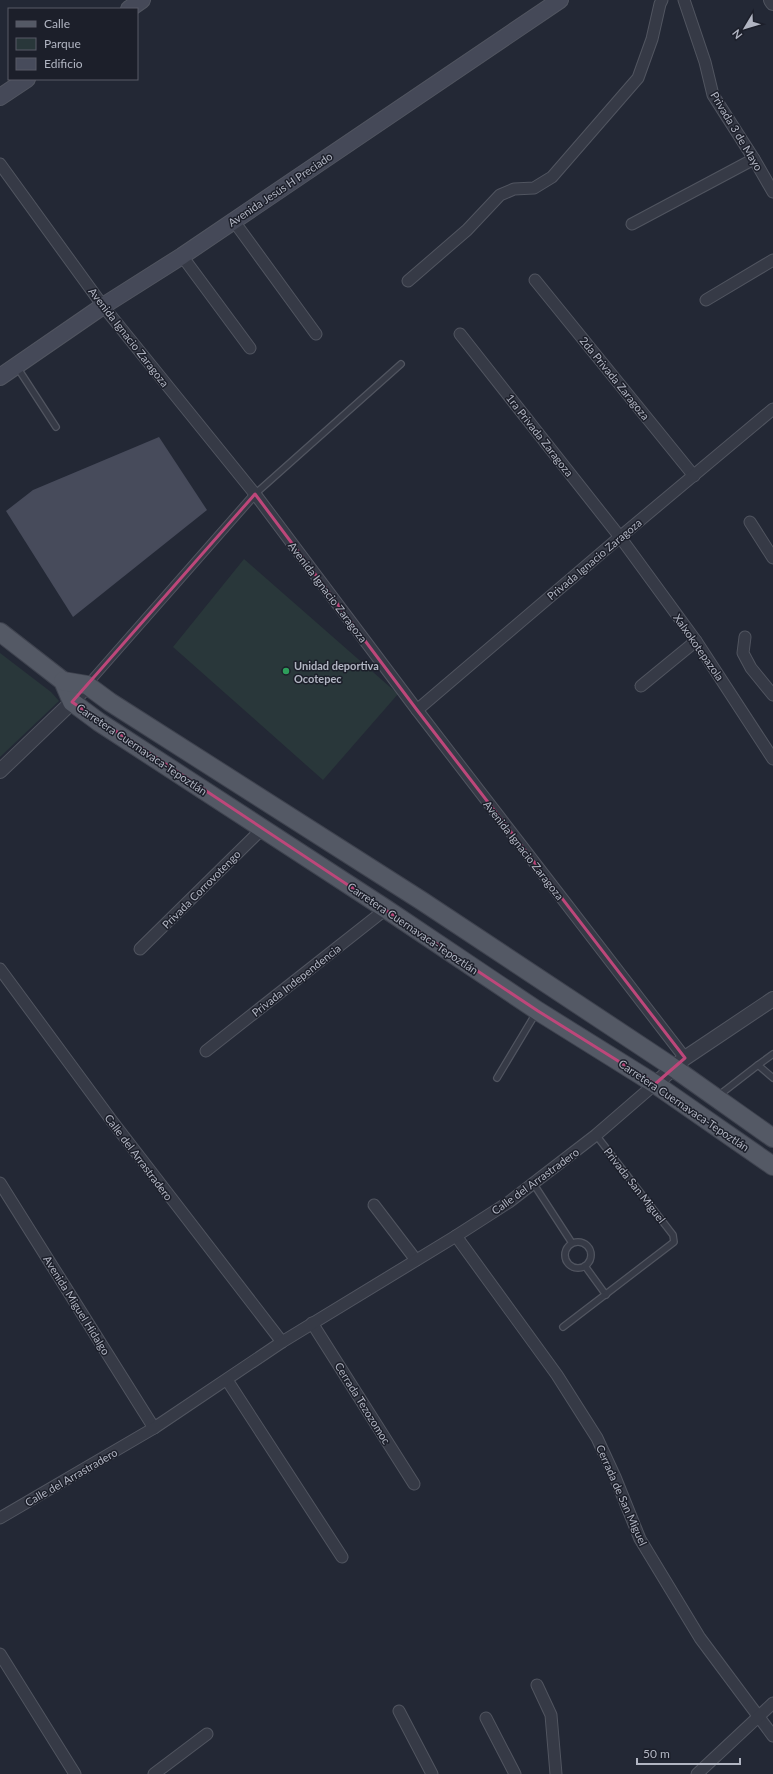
<svg xmlns="http://www.w3.org/2000/svg" width="773" height="1774" font-family="Lato,sans-serif">
  <style>
    .green { fill: #29373a }
    .building { fill: #474b5b }
    .lines { fill: none; stroke-linecap: round; stroke-linejoin: round }
    .service-casing { stroke: #515560; stroke-width: 8 }
    .pedestrian-casing { stroke: #515560; stroke-width: 10 }
    .minor-casing { stroke: #515560; stroke-width: 13 }
    .tertiary-casing { stroke: #515560; stroke-width: 16 }
    .secondary-casing { stroke: #515560; stroke-width: 18 }
    .primary-casing { stroke: #3f434f; stroke-width: 20 }
    .service { stroke: #363a46; stroke-width: 5.5 }
    .pedestrian { stroke: #363a46; stroke-width: 8 }
    .minor { stroke: #363a46; stroke-width: 11 }
    .tertiary { stroke: #363a46; stroke-width: 14 }
    .secondary { stroke: #454958; stroke-width: 16 }
    .primary { stroke: #545965; stroke-width: 18 }
    .marked { fill: none; stroke: #bd477a; stroke-width: 3; stroke-linejoin: round }
    .leisure-dot { fill: #2e9e5b; stroke: #1c1f2a; stroke-width: 1.5 }
    .labels { text-anchor: middle; dominant-baseline: central; stroke-width: 3; stroke-linejoin: round; paint-order: stroke }
    .street-label { font-size: 11px; fill: #b1b5c2; stroke: #1c1f2a }
    .poi-label { font-size: 11px; font-weight: bold; fill: #b1b5c2; stroke: #1c1f2a; text-anchor: start }
  </style>
  <rect width="100%" height="100%" fill="#232835"/>
  <g class="green">
    <polygon points="244,559 398,694 323,780 173,647"/>
    <polygon points="0,653 51,692 59,701 0,757"/>
  </g>
  <polygon class="building" points="159,437 207,510 73,617 6,511 33,490"/>
  <g class="lines">
    <g class="service-casing">
      <g id="service">
        <polyline points="17,367 56,427"/>
        <polyline points="255,494 401,364"/>
        <polyline points="758,1065 773,1054"/>
        <polyline points="497,1078 536,1013"/>
        <polyline points="718,1096 758,1065 773,1078"/>
        <polyline points="533,1183 572,1243"/>
        <circle cx="578" cy="1255" r="13"/>
        <polyline points="585,1266 606,1295"/>
        <polyline points="563,1327 674,1242 673,1235 596,1135"/>
      </g>
    </g>
    <g class="pedestrian-casing">
      <polyline id="pedestrian" points="87,685 255,494"/>
    </g>
    <g class="minor-casing">
      <g id="minor">
        <polyline points="684,0 705,62 713,95 754,159 773,192"/>
        <polyline points="0,164 103,306 255,494 417,710 685,1058"/>
        <polyline points="233,220 316,334"/>
        <polyline points="632,224 754,159"/>
        <polyline points="182,256 250,348"/>
        <polyline points="535,280 694,476"/>
        <polyline points="408,281 467,230 500,195 514,189 534,188 552,177 638,78 652,39 660,4 662,0"/>
        <polyline points="706,300 773,260"/>
        <polyline points="460,334 620,537 696,641 773,759"/>
        <polyline points="750,522 773,558"/>
        <polyline points="745,637 743,653 751,668 773,695"/>
        <polyline points="641,686 696,641"/>
        <polyline points="417,710 620,537 773,409"/>
        <polyline points="140,949 262,829"/>
        <polyline points="0,969 112,1121 282,1342"/>
        <polyline points="206,1051 386,909"/>
        <polyline points="0,1183 154,1428"/>
        <polyline points="374,1205 416,1260"/>
        <polyline points="456,1236 557,1375 597,1438 615,1477 640,1539 700,1638 773,1736"/>
        <polyline points="312,1323 414,1484"/>
        <polyline points="227,1380 342,1557"/>
        <polyline points="0,1518 154,1428 282,1342 456,1236 509,1202 596,1135 655,1084"/>
        <polyline points="0,1654 75,1774"/>
        <polyline points="537,1685 551,1715 556,1774"/>
        <polyline points="399,1711 432,1774"/>
        <polyline points="486,1718 515,1774"/>
        <polyline points="154,1774 207,1734"/>
        <polyline points="697,1774 773,1703"/>
      </g>
    </g>
    <g class="tertiary-casing">
      <g id="tertiary">
        <polyline points="771,0 773,3"/>
        <polyline points="0,771 72,702 87,685"/>
        <polyline points="655,1084 685,1058 773,999"/>
      </g>
    </g>
    <g class="secondary-casing">
      <g id="secondary">
        <polyline points="129,9 142,0"/>
        <polyline points="0,97 27,79"/>
        <polyline points="0,377 103,306 182,256 560,0"/>
      </g>
    </g>
    <g class="primary-casing">
      <g id="primary">
        <polyline points="0,632 63,681 72,702 99,722 386,909 538,1011 655,1084 773,1166"/>
        <polyline points="63,681 87,685 110,702 422,901 674,1068 773,1138"/>
      </g>
    </g>
    <use href="#service" class="service"/>
    <use href="#pedestrian" class="pedestrian"/>
    <use href="#minor" class="minor"/>
    <use href="#tertiary" class="tertiary"/>
    <use href="#secondary" class="secondary"/>
    <use href="#primary" class="primary"/>
  </g>
  <path class="marked" d="M255,494L417,710L685,1058L655,1084L538,1011L72,702Z"/>
  <circle class="leisure-dot" cx="286" cy="671" r="4"/>
  <g class="labels">
    <g class="street-label">
      <text transform="translate(737 131) rotate(59)">Privada 3 de Mayo</text>
      <text transform="translate(280 189) rotate(-34)">Avenida Jesús H Preciado</text>
      <text transform="translate(129 337) rotate(52)">Avenida Ignacio Zaragoza</text>
      <text transform="translate(615 378) rotate(51)">2da Privada Zaragoza</text>
      <text transform="translate(540 435) rotate(52)">1ra Privada Zaragoza</text>
      <text transform="translate(594 559) rotate(-40)">Privada Ignacio Zaragoza</text>
      <text transform="translate(328 592) rotate(53)">Avenida Ignacio Zaragoza</text>
      <text transform="translate(699 647) rotate(55)">Xalxokotepazola</text>
      <text transform="translate(142 749) rotate(34)">Carretera Cuernavaca-Tepoztlán</text>
      <text transform="translate(524 850) rotate(52)">Avenida Ignacio Zaragoza</text>
      <text transform="translate(201 889) rotate(-45)">Privada Corrovotengo</text>
      <text transform="translate(413 928) rotate(34)">Carretera Cuernavaca-Tepoztlán</text>
      <text transform="translate(296 980) rotate(-38)">Privada Independencia</text>
      <text transform="translate(684 1105) rotate(34)">Carretera Cuernavaca-Tepoztlán</text>
      <text transform="translate(139 1157) rotate(53)">Calle del Arrastradero</text>
      <text transform="translate(535 1181) rotate(-36)">Calle del Arrastradero</text>
      <text transform="translate(635 1185) rotate(52)">Privada San Miguel</text>
      <text transform="translate(77 1305) rotate(58)">Avenida Miguel Hidalgo</text>
      <text transform="translate(363 1403) rotate(58)">Cerrada Tezozomoc</text>
      <text transform="translate(71 1477) rotate(-30)">Calle del Arrastradero</text>
      <text transform="translate(622 1495) rotate(66)">Cerrada de San Miguel</text>
    </g>
    <g class="poi-label">
      <text x="294" y="665">Unidad deportiva<tspan x="294" dy="13">Ocotepec</tspan></text>
    </g>
  </g>
  <rect x="8" y="8" width="130" height="72" fill="#1c1f2a" stroke="#585b67"/>
  <rect x="16" y="21" width="20" height="6" fill="#545965" stroke="#585b67"/>
  <text x="44" y="28" font-size="12" fill="#b1b5c2">Calle</text>
  <rect x="16" y="38" width="20" height="12" fill="#29373a" stroke="#585b67"/>
  <text x="44" y="48" font-size="12" fill="#b1b5c2">Parque</text>
  <rect x="16" y="58" width="20" height="12" fill="#474b5b" stroke="#585b67"/>
  <text x="44" y="68" font-size="12" fill="#b1b5c2">Edificio</text>
  <g transform="translate(745 28) rotate(232)" stroke="#1c1f2a" stroke-width="3" paint-order="stroke">
  <path d="M0-3L7 15L0 10L-7 15Z" fill="#b1b5c2"/>
  <text y="-6" font-size="11" font-weight="bold" text-anchor="middle" fill="#b1b5c2">N</text>
  </g>
  <path d="M637 1758v6h103v-6" fill="none" stroke="#b1b5c2" stroke-width="2"/>
  <text x="643" y="1758" font-size="12" fill="#b1b5c2" stroke="#1c1f2a" stroke-width="3" paint-order="stroke">50 m</text>
</svg>
